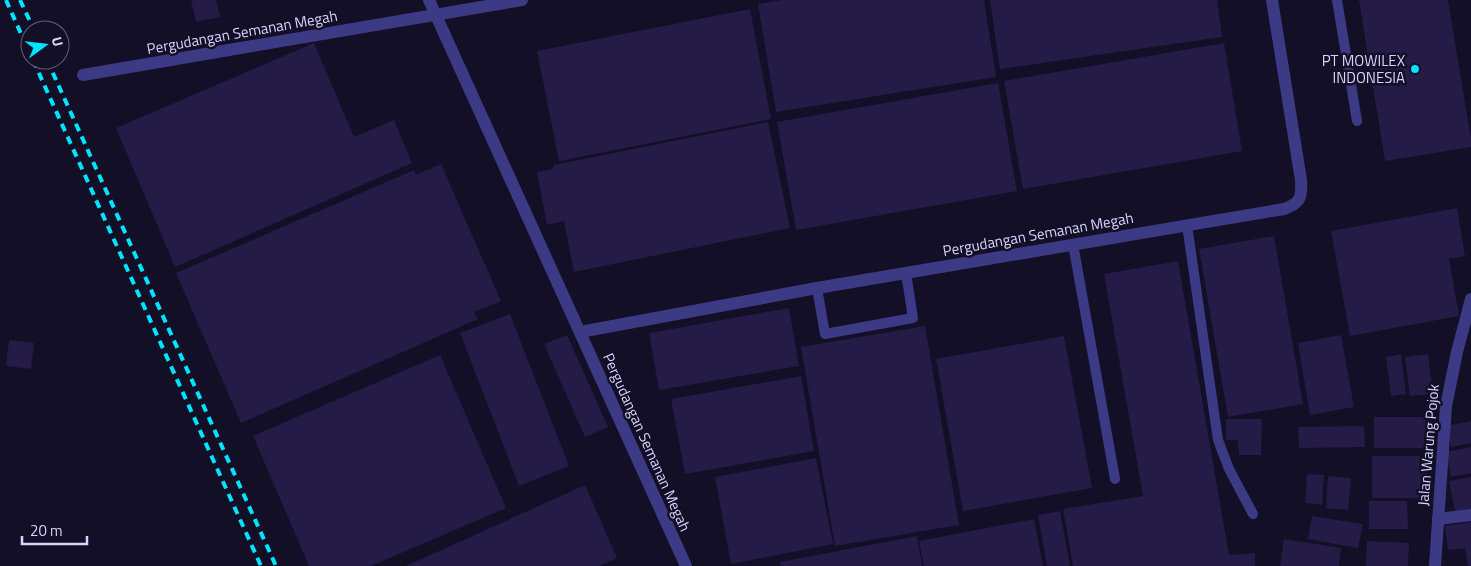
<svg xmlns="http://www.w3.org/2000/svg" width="1471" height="566" font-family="'Titillium Web',sans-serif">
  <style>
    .building { fill: #241b47 }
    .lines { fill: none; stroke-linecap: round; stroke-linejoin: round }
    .service { stroke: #3d3a85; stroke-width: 10 }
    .minor { stroke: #3d3a85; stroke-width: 12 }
    .rail { stroke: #00e5ff; stroke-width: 4; stroke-dasharray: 8 6; stroke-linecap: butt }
    .poi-dot { fill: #00e5ff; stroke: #130f26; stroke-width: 2 }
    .labels { text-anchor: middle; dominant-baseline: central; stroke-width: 5; stroke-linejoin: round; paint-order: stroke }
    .street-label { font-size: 15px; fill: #d9d4ff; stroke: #130f26 }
    .poi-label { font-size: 15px; fill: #d9d4ff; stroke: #130f26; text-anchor: end }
  </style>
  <rect width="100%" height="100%" fill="#130f26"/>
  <g class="building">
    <polygon points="191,0 216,0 220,17 196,22"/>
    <polygon points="782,0 984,0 996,77 776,112 758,4"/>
    <polygon points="990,0 1217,0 1222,37 1000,69"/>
    <polygon points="1359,0 1448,0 1471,139 1471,147 1385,161"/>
    <polygon points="750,9 771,119 559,161 537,51"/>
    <polygon points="314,43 354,137 394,120 412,163 175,267 116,128"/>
    <polygon points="1224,43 1242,151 1023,189 1004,81"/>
    <polygon points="998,83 1017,191 796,230 777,122"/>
    <polygon points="768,122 790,228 574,272 564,221 547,225 537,172 553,169 553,165"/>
    <polygon points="441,164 501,301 474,312 478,319 241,423 176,273 414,170 416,175"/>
    <polygon points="1457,208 1465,256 1449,259 1459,316 1350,336 1331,231"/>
    <polygon points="1274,236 1303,404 1228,417 1199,249"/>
    <polygon points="1178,261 1229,555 1255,553 1255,566 1073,566 1063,509 1143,496 1104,274"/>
    <polygon points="789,308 799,366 659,390 649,333"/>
    <polygon points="510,314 569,466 519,486 460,333"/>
    <polygon points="925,326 959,525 835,546 801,347"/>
    <polygon points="567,335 608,427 585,437 544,344"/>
    <polygon points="1341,335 1354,407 1310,415 1298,343"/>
    <polygon points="1064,336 1092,488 963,511 936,359"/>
    <polygon points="9,340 34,343 31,369 6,366"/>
    <polygon points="1401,354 1406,394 1391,396 1386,357"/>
    <polygon points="1428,354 1433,394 1410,396 1405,357"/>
    <polygon points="440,355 506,508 371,566 309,566 253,436"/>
    <polygon points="801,376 814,451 685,474 671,399"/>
    <rect x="1374" y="417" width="58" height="31"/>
    <polygon points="1226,419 1262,419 1261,455 1239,455 1238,440 1226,440"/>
    <polygon points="1471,421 1471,443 1451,447 1447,426"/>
    <polygon points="1364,426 1365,447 1299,448 1298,427"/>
    <polygon points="1471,447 1471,473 1451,477 1446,452"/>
    <polygon points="1372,456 1427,456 1428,498 1372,498"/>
    <polygon points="816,458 833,544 731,564 715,477"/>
    <polygon points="1307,474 1324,475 1322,505 1305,503"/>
    <polygon points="1328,476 1351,478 1348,510 1326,508"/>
    <polygon points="1471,477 1471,513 1456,516 1449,481"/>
    <polygon points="585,485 617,558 599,566 406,566"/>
    <polygon points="1369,501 1407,501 1408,529 1369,529"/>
    <polygon points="1060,511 1070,566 1047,566 1038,515"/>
    <polygon points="1312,516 1363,524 1358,548 1308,539"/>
    <polygon points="1034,519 1043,566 924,566 919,541"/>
    <polygon points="1471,522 1471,566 1468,566 1465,548 1448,550 1445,526"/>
    <polygon points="917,536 922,566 781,566 780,562"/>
    <polygon points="1284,539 1341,548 1339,566 1280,566"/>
    <polygon points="1367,541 1409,543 1408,566 1366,566"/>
  </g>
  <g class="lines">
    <g class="service">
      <polyline points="1337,0 1357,121"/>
      <polyline points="1187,225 1218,440 1229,469 1253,514"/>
      <polyline points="1073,244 1115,479"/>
      <polyline points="817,288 825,334 913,318 906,273"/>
    </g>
    <g class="minor">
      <polyline points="429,0 686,566"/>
      <polyline points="83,75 522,0"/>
      <path d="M580,332L817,288L1284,209C1301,203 1302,197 1301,180L1272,0"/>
      <polyline points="1438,519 1471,515"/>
      <polyline points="1435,566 1446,406 1457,352 1471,299"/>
    </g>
    <g class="rail">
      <polyline points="6,0 30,54"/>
      <polyline points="20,0 34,30"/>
      <polyline points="33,60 261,566"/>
      <polyline points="47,60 276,566"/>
    </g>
  </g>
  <circle class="poi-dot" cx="1415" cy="69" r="5"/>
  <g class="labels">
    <g class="street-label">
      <text transform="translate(242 32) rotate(-10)">Pergudangan Semanan Megah</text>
      <text transform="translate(1038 234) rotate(-10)">Pergudangan Semanan Megah</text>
      <text transform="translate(647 442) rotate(66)">Pergudangan Semanan Megah</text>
      <text transform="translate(1428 445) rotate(-85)">Jalan Warung Pojok</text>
    </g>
    <g class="poi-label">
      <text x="1405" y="60">PT MOWILEX<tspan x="1405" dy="17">INDONESIA</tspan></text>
    </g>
  </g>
  <g transform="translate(45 45) rotate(75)"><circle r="24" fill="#130f26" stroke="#625e7d"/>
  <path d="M0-4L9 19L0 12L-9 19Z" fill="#00e5ff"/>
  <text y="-8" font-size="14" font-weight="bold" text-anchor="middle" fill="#d9d4ff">U</text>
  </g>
  <path d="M22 536v8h65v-8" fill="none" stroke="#d9d4ff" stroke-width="2.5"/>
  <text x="30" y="536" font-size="15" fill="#d9d4ff" stroke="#130f26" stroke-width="4" paint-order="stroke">20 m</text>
</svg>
